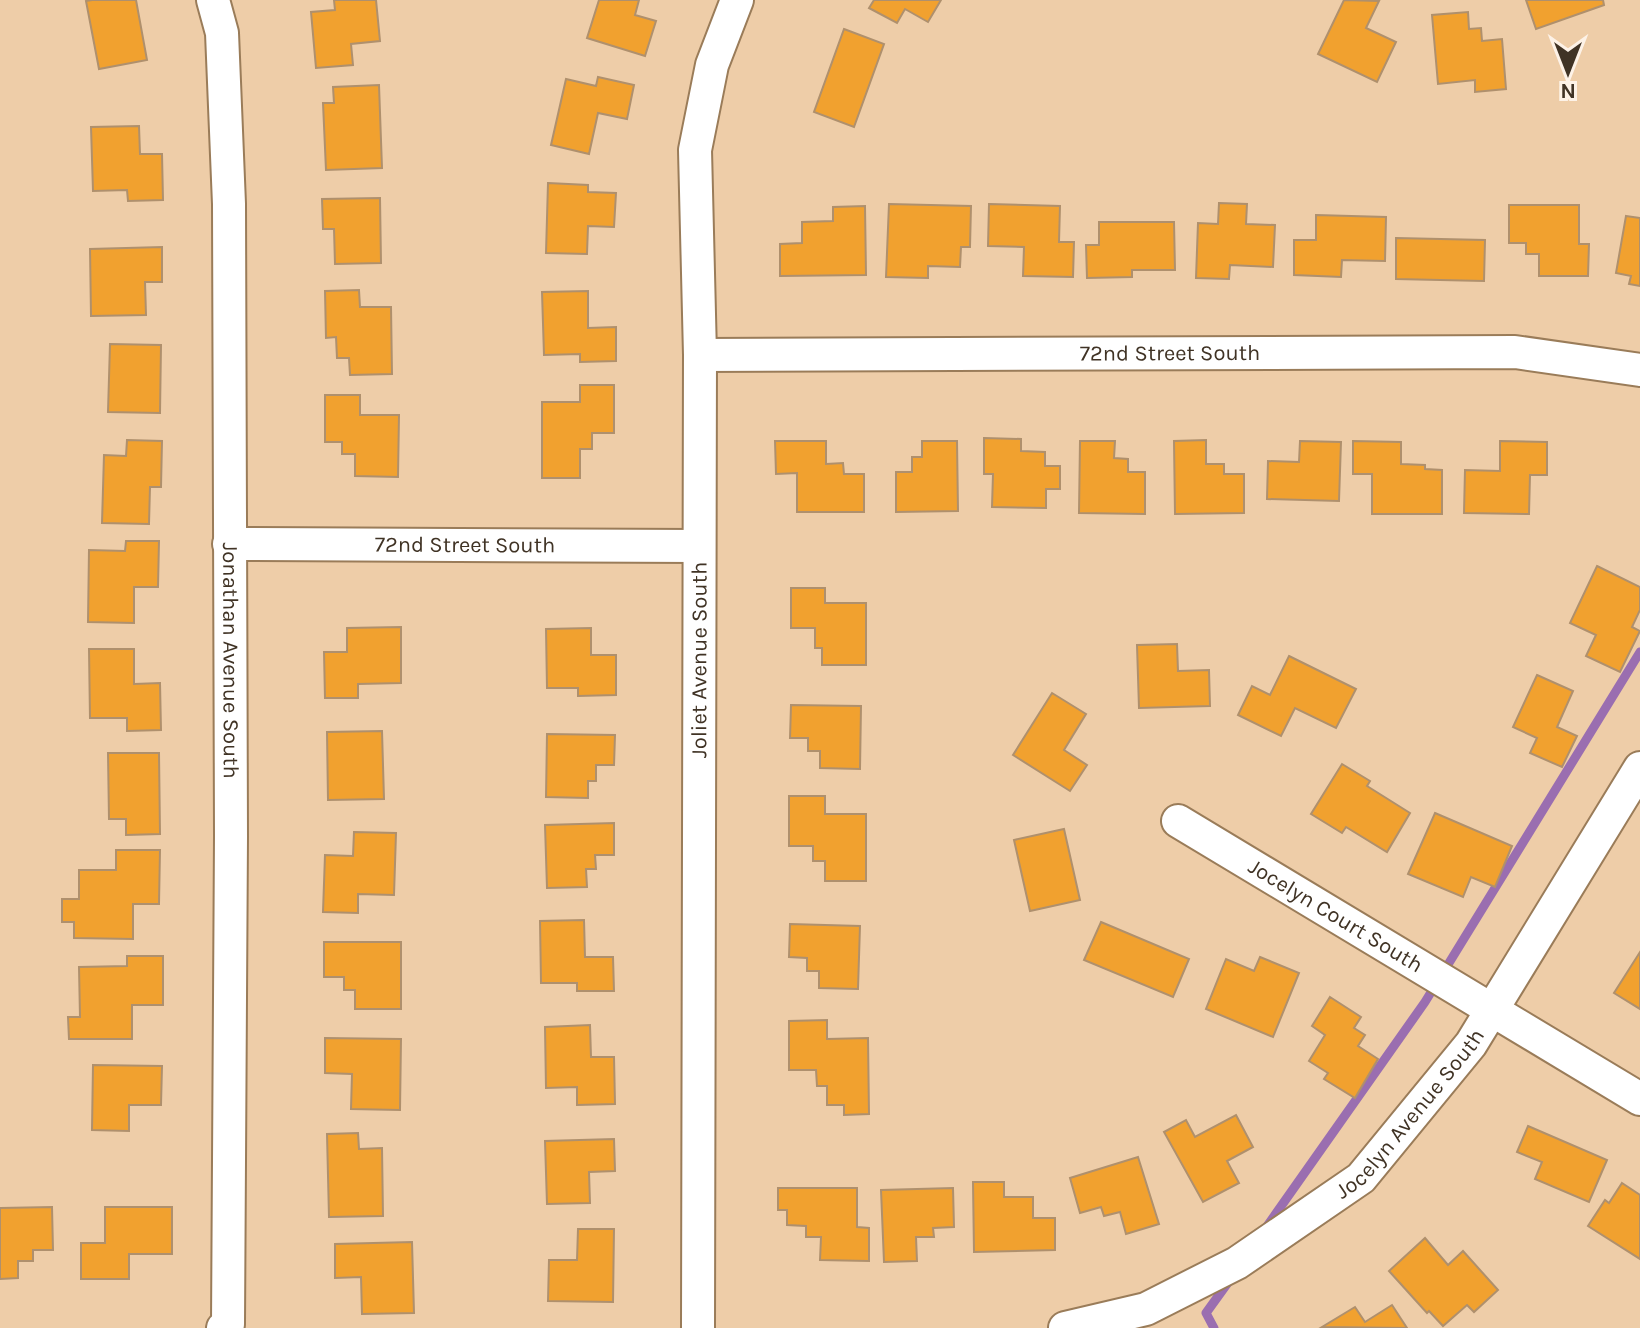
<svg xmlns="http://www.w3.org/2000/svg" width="1640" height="1328" font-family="Karla,sans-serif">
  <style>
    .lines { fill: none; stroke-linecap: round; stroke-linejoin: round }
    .stream { stroke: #9a6eb0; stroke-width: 9 }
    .building { fill: #f1a12f; stroke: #af906d; stroke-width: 2 }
    .street-casing { stroke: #9a7c59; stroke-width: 36 }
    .street { stroke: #fff; stroke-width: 32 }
    .labels { text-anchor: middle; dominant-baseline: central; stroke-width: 6; stroke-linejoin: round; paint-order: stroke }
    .street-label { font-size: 22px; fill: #403325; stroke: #fdf2e7 }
  </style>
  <rect width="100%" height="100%" fill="#eecda8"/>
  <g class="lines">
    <g class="stream">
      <polyline points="1265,1229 1425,1002 1640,652"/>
      <polyline points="1214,1328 1206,1313 1232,1277"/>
    </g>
  </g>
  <g class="building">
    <polygon points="92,0 136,0 147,60 99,69 86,1"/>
    <polygon points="334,0 376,0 380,41 351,44 353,65 316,68 311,12 335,10"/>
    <polygon points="599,0 639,0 635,15 656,21 645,56 587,38"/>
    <polygon points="874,0 941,0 928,22 905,9 897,23 869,8"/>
    <polygon points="1344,0 1379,1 1366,28 1396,42 1377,82 1318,54"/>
    <polygon points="1526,0 1603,0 1604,5 1536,29"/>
    <polygon points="1468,12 1469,29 1481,28 1482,41 1502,39 1506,89 1475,92 1475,80 1438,84 1432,15"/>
    <polygon points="844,29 884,44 854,127 814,112"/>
    <polygon points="598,77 634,85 627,119 598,113 589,154 551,145 566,79 596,86"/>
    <polygon points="379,85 382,168 326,170 323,103 334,103 333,87"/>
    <polygon points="139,126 140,154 162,154 163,200 128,201 127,190 93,191 91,127"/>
    <polygon points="548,183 588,185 588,192 616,193 614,227 588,226 587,254 546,253"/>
    <polygon points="380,198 381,263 335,264 334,229 323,229 322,199"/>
    <polygon points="1219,203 1247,204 1246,224 1275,225 1273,267 1230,265 1229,279 1196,278 1198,223 1218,224"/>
    <polygon points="889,204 971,206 970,247 961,247 960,267 928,266 928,278 886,277"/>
    <polygon points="989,204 1060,206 1059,242 1074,242 1073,277 1023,276 1024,247 988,246"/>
    <polygon points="1509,205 1579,205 1579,244 1589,244 1588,276 1539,276 1539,254 1526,254 1526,243 1509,243"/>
    <polygon points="865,206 866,275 780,276 780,244 802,243 802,222 833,221 833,207"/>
    <polygon points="1316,215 1386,217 1385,261 1342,260 1341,277 1294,275 1294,240 1316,240"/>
    <polygon points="1626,216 1640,218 1640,286 1629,284 1631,276 1616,273"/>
    <polygon points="1099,222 1174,222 1175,270 1132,270 1132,277 1087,278 1086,245 1099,245"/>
    <polygon points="1396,238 1485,240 1484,281 1396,279"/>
    <polygon points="162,247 162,282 145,282 146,315 91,316 90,249"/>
    <polygon points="359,290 360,307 391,307 392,374 350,375 349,358 337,358 336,337 326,338 325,291"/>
    <polygon points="588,291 588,328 616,327 616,361 580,362 580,354 544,355 542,292"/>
    <polygon points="110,344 161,345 160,413 108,412"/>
    <polygon points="580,385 614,385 614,433 592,433 592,449 580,449 580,478 542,478 542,402 580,402"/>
    <polygon points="325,395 360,395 360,415 399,415 398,477 355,476 355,454 342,454 342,442 325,442"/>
    <polygon points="984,438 1021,439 1021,451 1045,452 1045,466 1060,466 1060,489 1046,489 1046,508 992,507 993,474 984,474"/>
    <polygon points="127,440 162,441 161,487 150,487 149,524 102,523 104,455 126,456"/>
    <polygon points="1206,440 1206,464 1224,464 1224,474 1244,474 1244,513 1175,514 1174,441"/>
    <polygon points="775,441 826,441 826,464 843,463 844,474 864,474 864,512 797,512 797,473 776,474"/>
    <polygon points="922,441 957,441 958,511 896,512 896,472 912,472 912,457 922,457"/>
    <polygon points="1080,441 1115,441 1114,458 1128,459 1128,472 1145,472 1145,514 1079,513"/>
    <polygon points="1300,441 1341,442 1339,501 1267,499 1268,461 1299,462"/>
    <polygon points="1353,441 1401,442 1401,464 1425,465 1425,469 1442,470 1442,514 1372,514 1372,474 1353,474"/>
    <polygon points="1500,441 1547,442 1547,475 1530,475 1529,514 1464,513 1465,470 1500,471"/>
    <polygon points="126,541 159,541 158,587 134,587 134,623 88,622 89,550 125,551"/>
    <polygon points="1597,566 1640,587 1640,610 1632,627 1640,631 1620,672 1586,656 1596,635 1570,623"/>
    <polygon points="791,588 825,588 825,603 866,603 866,665 822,665 822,648 815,648 815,628 791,628"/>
    <polygon points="401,627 401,683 358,684 358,698 325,698 324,652 347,652 347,628"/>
    <polygon points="591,628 591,655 616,655 616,695 578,696 578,688 547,688 546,629"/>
    <polygon points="1177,644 1178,671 1209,670 1210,706 1139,708 1137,645"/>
    <polygon points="89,649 134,649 134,684 160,683 161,730 127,731 127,718 90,718"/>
    <polygon points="1289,656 1356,689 1336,728 1295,708 1281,736 1238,715 1252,686 1270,695"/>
    <polygon points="1537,675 1573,691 1557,727 1577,736 1562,767 1530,753 1537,738 1513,727"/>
    <polygon points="1052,693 1086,714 1064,750 1087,765 1070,791 1013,755"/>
    <polygon points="791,705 861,706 860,769 820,768 820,751 808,751 808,738 790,738"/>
    <polygon points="382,731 384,799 328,800 327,732"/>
    <polygon points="547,734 615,735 614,765 596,765 596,781 588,781 588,798 546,797"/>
    <polygon points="108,753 159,753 160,834 126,835 126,819 109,819"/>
    <polygon points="1342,764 1370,781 1367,786 1410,813 1387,852 1346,827 1342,833 1311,814"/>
    <polygon points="789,796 825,796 825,814 866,814 866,881 825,881 825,861 813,861 813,846 789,846"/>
    <polygon points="1435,813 1512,846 1495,887 1471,877 1463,897 1408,874"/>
    <polygon points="614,823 614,855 595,855 596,869 586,869 587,887 547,888 545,825"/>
    <polygon points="1064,829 1080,900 1030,911 1014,840"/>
    <polygon points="354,832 396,833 394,895 358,894 358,913 323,912 325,855 353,856"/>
    <polygon points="116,850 160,850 159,904 133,904 133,939 74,938 74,922 62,922 62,899 79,899 79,870 116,870"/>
    <polygon points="584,920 585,957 613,957 614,991 577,991 577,983 541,983 540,921"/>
    <polygon points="1101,922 1189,959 1173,997 1084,960"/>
    <polygon points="790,924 860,926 858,989 819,988 819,971 807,971 807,958 789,957"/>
    <polygon points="324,942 401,942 401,1009 355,1009 355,990 344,990 344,977 324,977"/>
    <polygon points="1640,952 1640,1009 1614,993"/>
    <polygon points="127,956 163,956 163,1005 132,1005 132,1039 69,1039 68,1017 80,1017 79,967 127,966"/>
    <polygon points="1260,957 1299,973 1273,1037 1206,1009 1226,959 1254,971"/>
    <polygon points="1330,997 1361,1017 1354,1028 1365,1035 1358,1046 1378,1059 1355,1098 1324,1079 1328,1073 1309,1061 1325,1035 1312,1026"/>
    <polygon points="827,1020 827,1039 868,1038 869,1114 844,1115 844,1105 827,1105 827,1086 817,1086 816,1070 789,1070 789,1021"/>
    <polygon points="590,1025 591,1057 614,1057 615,1104 577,1105 577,1087 546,1088 545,1027"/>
    <polygon points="325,1038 401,1039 400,1110 351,1109 352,1074 325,1073"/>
    <polygon points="93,1065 162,1066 161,1105 129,1105 129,1131 92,1130"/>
    <polygon points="1236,1115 1253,1147 1227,1161 1239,1183 1203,1202 1164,1132 1186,1120 1195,1137"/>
    <polygon points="1528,1126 1607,1160 1589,1202 1535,1179 1542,1162 1517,1152"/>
    <polygon points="358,1133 359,1149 382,1148 383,1216 329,1217 327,1134"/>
    <polygon points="614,1139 615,1171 589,1172 590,1203 547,1204 545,1141"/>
    <polygon points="1138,1157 1159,1224 1126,1234 1120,1212 1104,1216 1101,1207 1080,1213 1070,1178"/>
    <polygon points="973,1182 1004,1182 1004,1197 1033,1197 1033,1218 1055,1218 1055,1250 974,1252"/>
    <polygon points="1622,1183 1640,1195 1640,1259 1588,1226 1605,1200 1609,1203"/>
    <polygon points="778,1188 857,1188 857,1227 869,1228 869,1261 820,1260 821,1237 806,1237 806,1226 787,1225 787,1210 778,1210"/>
    <polygon points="953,1188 954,1227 933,1228 934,1237 916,1237 917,1261 884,1262 881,1190"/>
    <polygon points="52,1207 53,1250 33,1250 33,1261 18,1261 18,1278 0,1279 0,1208"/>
    <polygon points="105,1207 172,1207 172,1254 129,1254 129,1279 81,1279 81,1243 105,1243"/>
    <polygon points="578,1229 614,1229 613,1302 548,1301 549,1260 577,1260"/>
    <polygon points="1425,1238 1448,1265 1463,1251 1498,1290 1474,1312 1467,1305 1443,1326 1429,1311 1427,1313 1389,1271"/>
    <polygon points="412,1242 414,1313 362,1314 361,1277 335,1278 335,1244"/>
    <polygon points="1392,1305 1407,1328 1322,1327 1355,1307 1365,1322"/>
  </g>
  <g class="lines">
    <g class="street-casing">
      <g id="street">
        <path id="s1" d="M213,0L222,33L229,204L231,836L228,1324L223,1328"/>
        <path id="s2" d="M700,355L1515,352L1640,370"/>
        <path id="s3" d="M229,544L699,546"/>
        <path id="s4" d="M1178,821L1640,1099"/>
        <path id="s5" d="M698,1328L700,355L695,150L712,65L737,0"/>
        <path id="s6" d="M1065,1328L1146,1309L1237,1263L1361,1178L1471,1044L1640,768"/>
      </g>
    </g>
    <use href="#street" class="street"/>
  </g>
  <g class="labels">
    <g class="street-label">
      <text stroke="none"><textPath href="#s2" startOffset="470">72nd Street South</textPath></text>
      <text stroke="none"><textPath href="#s3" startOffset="236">72nd Street South</textPath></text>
      <text stroke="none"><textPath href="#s1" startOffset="662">Jonathan Avenue South</textPath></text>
      <text stroke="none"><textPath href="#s5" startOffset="668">Joliet Avenue South</textPath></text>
      <text stroke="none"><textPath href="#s4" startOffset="184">Jocelyn Court South</textPath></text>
      <text stroke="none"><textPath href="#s6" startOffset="416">Jocelyn Avenue South</textPath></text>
    </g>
  </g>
  <g transform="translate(1568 72) rotate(180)" stroke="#fdf2e7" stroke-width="6" paint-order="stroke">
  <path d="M0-6L14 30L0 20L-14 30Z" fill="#403325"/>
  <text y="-12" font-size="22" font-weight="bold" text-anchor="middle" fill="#403325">N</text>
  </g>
</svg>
